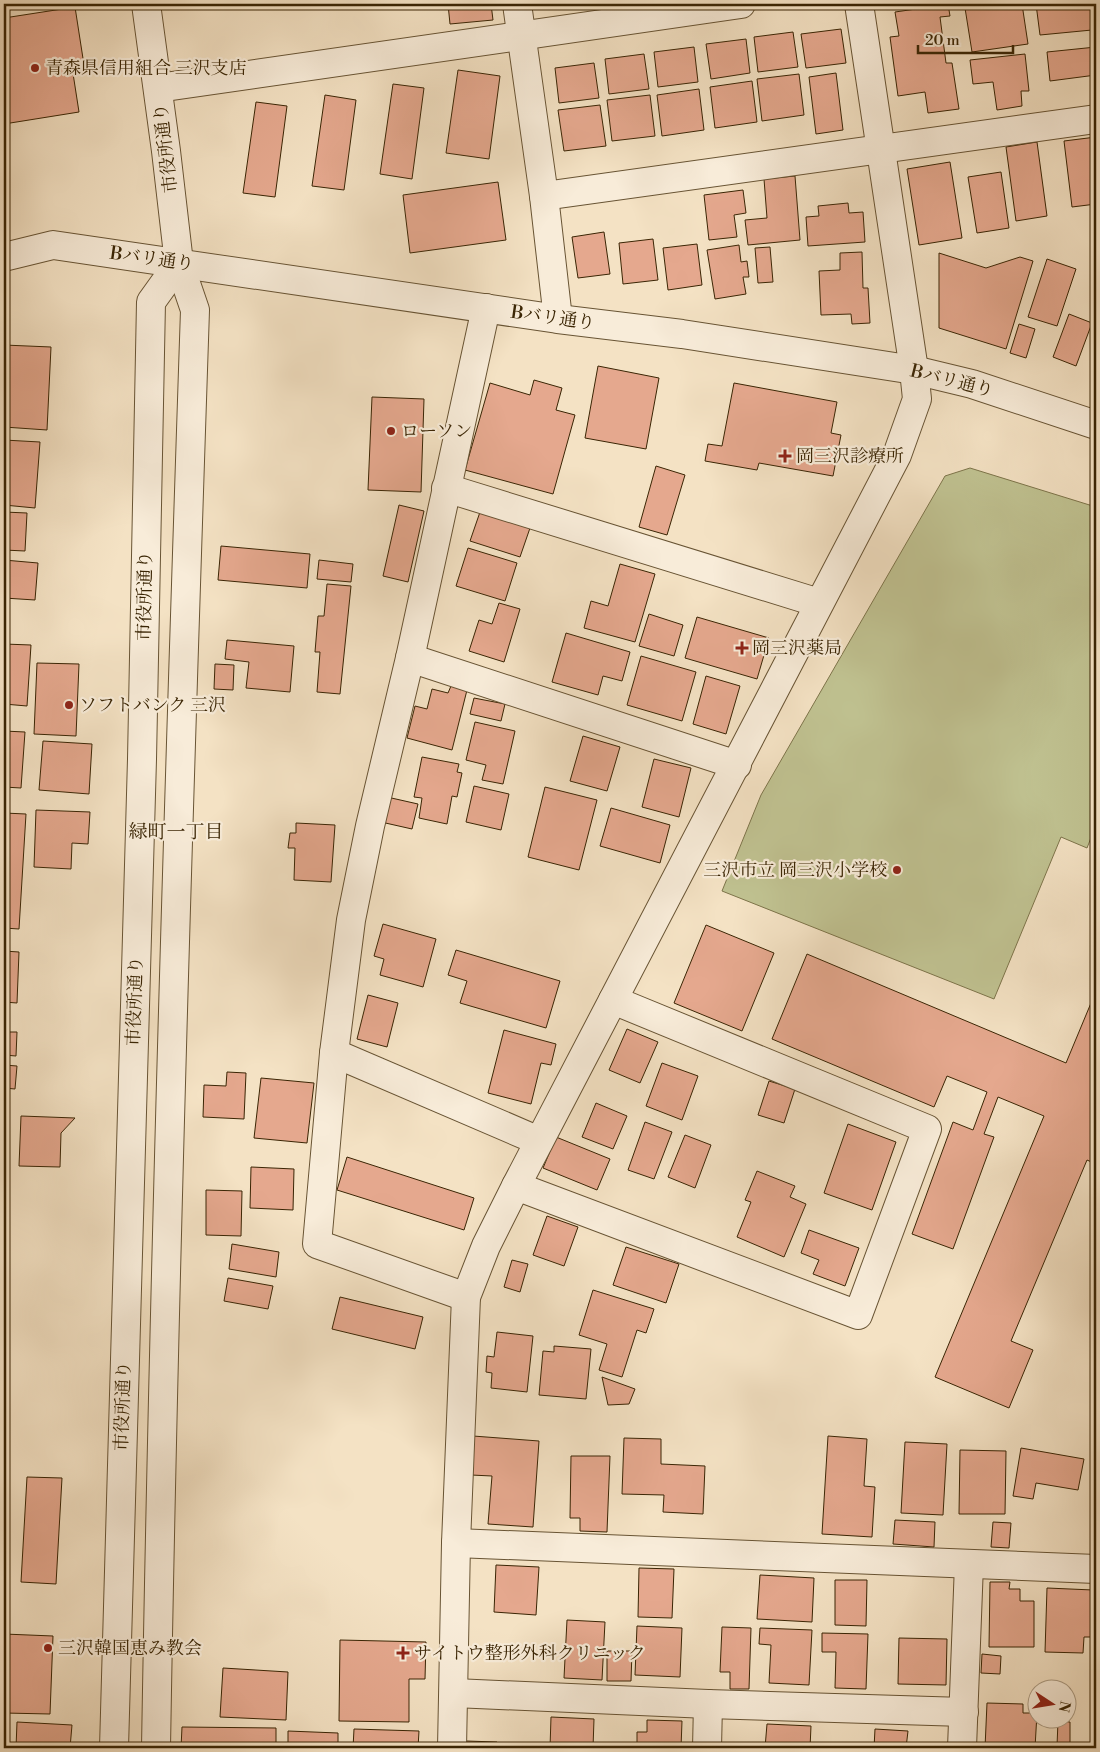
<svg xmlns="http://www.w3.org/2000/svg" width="1100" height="1752" font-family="'Libre Bodoni','Noto Serif JP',serif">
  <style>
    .green { fill: #c0c291; stroke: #7d744a }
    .building { fill: #e5a88e; stroke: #3a2504 }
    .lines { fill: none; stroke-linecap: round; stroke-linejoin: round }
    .minor-casing { stroke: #685434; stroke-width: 30 }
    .tertiary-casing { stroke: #685434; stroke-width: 30 }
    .minor { stroke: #f8ecd9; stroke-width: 28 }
    .tertiary { stroke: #f8ecd9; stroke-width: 28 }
    .poi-dot { fill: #8f2418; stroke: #f8ecd9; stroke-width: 2 }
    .labels { text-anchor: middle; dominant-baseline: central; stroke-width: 4.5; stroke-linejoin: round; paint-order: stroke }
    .poi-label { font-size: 18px; fill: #3a2504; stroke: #f8ecd9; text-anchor: start }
    .street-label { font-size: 18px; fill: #3a2504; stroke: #f8ecd9 }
    .neighbourhood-label { font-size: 19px; fill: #3a2504; stroke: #f8ecd9 }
  </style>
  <rect width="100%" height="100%" fill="#f4e2c4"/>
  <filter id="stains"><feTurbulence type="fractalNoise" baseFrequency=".004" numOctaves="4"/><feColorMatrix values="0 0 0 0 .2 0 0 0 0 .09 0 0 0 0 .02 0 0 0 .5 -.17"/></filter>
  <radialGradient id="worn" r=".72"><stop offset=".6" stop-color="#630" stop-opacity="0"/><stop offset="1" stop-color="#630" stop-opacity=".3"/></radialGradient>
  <polygon class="green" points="970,468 1096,507 1096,825 1087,848 1061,837 994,999 722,891 761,795 945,476"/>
  <g class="building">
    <polygon points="448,4 491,4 493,20 450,24"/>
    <polygon points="915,4 948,4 950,16 940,17 946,63 952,63 959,109 928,113 925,92 898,96 890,37 899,36 895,12 916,9"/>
    <polygon points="993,4 1022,4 1028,44 972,52 965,8"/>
    <polygon points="1036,4 1090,4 1092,30 1040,35"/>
    <polygon points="75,7 84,65 72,67 79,112 4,124 4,18"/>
    <polygon points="841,29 846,63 806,68 801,34"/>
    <polygon points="793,32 798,67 758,72 754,37"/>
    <polygon points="746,39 750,73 711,79 706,44"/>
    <polygon points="694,47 698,82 658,87 654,52"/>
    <polygon points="1096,47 1096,75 1050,81 1047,52"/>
    <polygon points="644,54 649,89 609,94 605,59"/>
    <polygon points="1025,54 1029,91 1021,91 1022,106 997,110 993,82 973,84 970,60"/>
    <polygon points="594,63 599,98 559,103 555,68"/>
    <polygon points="458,70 500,76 489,159 446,153"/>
    <polygon points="836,73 843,130 816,134 809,77"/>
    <polygon points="799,74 804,115 762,121 757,79"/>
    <polygon points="752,81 757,122 715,128 710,87"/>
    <polygon points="393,84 424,88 412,179 380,174"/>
    <polygon points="699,89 704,130 662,136 657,95"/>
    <polygon points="325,95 356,100 344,190 312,186"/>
    <polygon points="650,95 655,136 612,141 607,100"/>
    <polygon points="256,102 287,106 275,197 243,193"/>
    <polygon points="600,105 606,146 564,151 558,110"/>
    <polygon points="1096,137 1096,204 1072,207 1064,141"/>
    <polygon points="1037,142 1047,216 1016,221 1006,147"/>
    <polygon points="950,162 962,238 919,245 907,169"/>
    <polygon points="1001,172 1009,228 977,233 968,177"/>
    <polygon points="795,176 800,240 748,245 745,220 767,218 764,179"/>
    <polygon points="498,182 506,240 410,253 403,195"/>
    <polygon points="743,190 746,213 734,215 737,237 709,240 704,195"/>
    <polygon points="848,203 849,213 863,212 865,242 808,246 806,217 819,216 818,206"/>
    <polygon points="604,232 610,274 578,278 572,237"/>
    <polygon points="653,239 658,280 623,284 619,243"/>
    <polygon points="697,244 702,285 668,290 663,248"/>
    <polygon points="739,245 741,262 747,261 749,277 743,277 746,294 715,299 707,250"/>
    <polygon points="770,247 773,282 758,283 755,248"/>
    <polygon points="862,252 863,288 868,288 870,323 852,324 851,314 821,315 819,271 840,270 840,253"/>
    <polygon points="939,253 986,268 1020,257 1033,261 1006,349 939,328"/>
    <polygon points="1047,259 1076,269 1057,326 1028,317"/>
    <polygon points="1069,314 1092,323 1076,366 1053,357"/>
    <polygon points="1019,324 1035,329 1026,358 1010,353"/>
    <polygon points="4,345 51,347 47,430 4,427"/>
    <polygon points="598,366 659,378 646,449 585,438"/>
    <polygon points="534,380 562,388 556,410 575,415 553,494 465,470 490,383 530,395"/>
    <polygon points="734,383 837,402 831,433 841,435 833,476 759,463 757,470 705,461 708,444 722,446"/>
    <polygon points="372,397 424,399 421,492 368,490"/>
    <polygon points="4,440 40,442 35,508 4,505"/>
    <polygon points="656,466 685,475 667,535 639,527"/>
    <polygon points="399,505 424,511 408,582 383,576"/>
    <polygon points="4,512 27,513 25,551 4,550"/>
    <polygon points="480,512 530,528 520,557 470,541"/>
    <polygon points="221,546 310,554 307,588 218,580"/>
    <polygon points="468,548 517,563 505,601 456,586"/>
    <polygon points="4,560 38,563 35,600 4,598"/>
    <polygon points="319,560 353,564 351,582 317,579"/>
    <polygon points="620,564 655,574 635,642 584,628 591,601 608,606"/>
    <polygon points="327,584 351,586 340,694 317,692 320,652 315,652 318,616 324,616"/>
    <polygon points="499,603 520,609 504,662 469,651 479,620 492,624"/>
    <polygon points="649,614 683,625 674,656 639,646"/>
    <polygon points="697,617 769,638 757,679 685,658"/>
    <polygon points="566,633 630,652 622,681 603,676 598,695 552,682"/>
    <polygon points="227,640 294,646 290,692 246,688 249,662 225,659"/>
    <polygon points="4,644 31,645 27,706 4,704"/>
    <polygon points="641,656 696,672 682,721 627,705"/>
    <polygon points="37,663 79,664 76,736 34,734"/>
    <polygon points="215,664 234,665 233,690 214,689"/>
    <polygon points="706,676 740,686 726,734 693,724"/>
    <polygon points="451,686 467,690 452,750 407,738 415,706 427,709 432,689 448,693"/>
    <polygon points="474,698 505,704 501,721 470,714"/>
    <polygon points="475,722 515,731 503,784 482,780 486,765 466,760"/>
    <polygon points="4,731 25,732 21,788 4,787"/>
    <polygon points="583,736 620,747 607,791 570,781"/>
    <polygon points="43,741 92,744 89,794 39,790"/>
    <polygon points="422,757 459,764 457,772 462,773 457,797 452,796 447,824 419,818 422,798 414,797"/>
    <polygon points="654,759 691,768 679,817 642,807"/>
    <polygon points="474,786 509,794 501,830 466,822"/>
    <polygon points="545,787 597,800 579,870 528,857"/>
    <polygon points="387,797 418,804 412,829 381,822"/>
    <polygon points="611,808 670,825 660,863 600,846"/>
    <polygon points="36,810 90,812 88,844 72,843 71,869 34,867"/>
    <polygon points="4,813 26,814 19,929 4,928"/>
    <polygon points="296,823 335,825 331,882 294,880 295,848 288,848 290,833 296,833"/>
    <polygon points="383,924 436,939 423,987 380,975 384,959 374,956"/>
    <polygon points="706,925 774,953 742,1031 674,1003"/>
    <polygon points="456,950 560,981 546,1028 460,1003 467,981 448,975"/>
    <polygon points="4,951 19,952 17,1003 4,1002"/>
    <polygon points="807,954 1066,1063 1096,991 1096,1164 1087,1160 1011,1341 1033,1350 1009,1408 935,1377 1044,1116 998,1097 984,1134 994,1137 953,1249 912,1234 953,1122 973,1130 987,1092 947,1076 934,1107 772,1039"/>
    <polygon points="368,995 398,1003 387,1047 357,1039"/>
    <polygon points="627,1029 658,1042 640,1083 609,1070"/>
    <polygon points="504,1030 556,1044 551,1065 541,1063 531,1104 488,1093"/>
    <polygon points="4,1032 17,1032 16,1056 4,1055"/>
    <polygon points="662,1063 698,1076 682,1120 646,1106"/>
    <polygon points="4,1065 17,1066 15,1089 4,1088"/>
    <polygon points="227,1072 246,1073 244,1119 203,1117 204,1085 226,1086"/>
    <polygon points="261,1078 314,1083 307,1143 254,1138"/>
    <polygon points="769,1081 795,1089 784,1123 758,1115"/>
    <polygon points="4,1095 9,1096 5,1169 4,1169"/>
    <polygon points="596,1103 627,1116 613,1149 582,1137"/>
    <polygon points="21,1116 75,1118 61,1133 60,1167 19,1166"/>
    <polygon points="645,1122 672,1132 654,1179 628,1170"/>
    <polygon points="848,1124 896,1142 872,1210 824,1193"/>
    <polygon points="685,1135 711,1145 695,1188 668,1177"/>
    <polygon points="556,1137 610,1159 597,1190 543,1168"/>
    <polygon points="347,1157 474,1198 464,1230 337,1190"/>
    <polygon points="251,1167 294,1169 293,1210 250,1208"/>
    <polygon points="757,1171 795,1186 790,1197 806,1204 784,1257 737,1237 751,1202 745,1200"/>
    <polygon points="206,1190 242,1191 241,1236 206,1235"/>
    <polygon points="547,1216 578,1227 564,1266 533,1255"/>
    <polygon points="809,1230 859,1248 845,1286 813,1274 819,1260 801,1253"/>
    <polygon points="232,1244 279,1252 276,1277 229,1269"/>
    <polygon points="626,1247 679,1264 666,1303 613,1285"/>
    <polygon points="512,1260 528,1264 520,1292 504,1287"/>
    <polygon points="228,1278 273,1286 268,1309 224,1301"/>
    <polygon points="593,1290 654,1309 646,1333 637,1330 622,1377 599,1370 607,1344 579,1335"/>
    <polygon points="340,1297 423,1317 415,1349 332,1329"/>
    <polygon points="497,1332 533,1336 527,1392 491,1388 492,1373 486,1372 487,1356 494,1357"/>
    <polygon points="554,1346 591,1349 586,1399 539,1395 543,1351 554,1352"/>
    <polygon points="602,1377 635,1389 629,1404 608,1405"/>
    <polygon points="473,1436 539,1441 533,1527 488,1524 492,1476 471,1475"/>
    <polygon points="828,1436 867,1439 864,1486 875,1487 872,1537 822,1534"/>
    <polygon points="624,1438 661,1439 661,1464 705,1466 703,1514 663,1512 664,1495 622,1494"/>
    <polygon points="905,1442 947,1444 943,1515 901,1513"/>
    <polygon points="1021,1448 1084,1459 1078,1490 1036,1483 1033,1499 1013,1496"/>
    <polygon points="960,1450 1006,1451 1005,1514 959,1514"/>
    <polygon points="571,1456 610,1456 607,1532 580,1531 580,1518 570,1518"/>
    <polygon points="27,1477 62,1478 56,1584 21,1582"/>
    <polygon points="895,1520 935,1522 934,1547 893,1544"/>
    <polygon points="993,1522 1011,1523 1009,1548 991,1547"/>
    <polygon points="496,1565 539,1567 536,1615 494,1612"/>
    <polygon points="639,1568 674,1569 672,1618 638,1617"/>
    <polygon points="760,1575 814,1578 812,1622 757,1619"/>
    <polygon points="835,1580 867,1580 866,1626 835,1625"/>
    <polygon points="990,1582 1010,1582 1009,1589 1020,1589 1020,1601 1034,1601 1034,1647 989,1647"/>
    <polygon points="1047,1588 1093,1590 1091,1637 1084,1637 1083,1653 1045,1652"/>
    <polygon points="567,1620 605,1622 602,1680 564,1678"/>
    <polygon points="637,1626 682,1628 680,1677 635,1675"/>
    <polygon points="722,1627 751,1628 749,1689 730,1689 730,1672 720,1672"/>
    <polygon points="760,1628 812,1630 809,1685 769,1683 771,1645 759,1644"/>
    <polygon points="822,1633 868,1634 866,1689 835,1688 836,1652 822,1652"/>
    <polygon points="4,1634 53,1636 50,1714 4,1713"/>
    <polygon points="899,1638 947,1639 946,1685 898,1684"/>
    <polygon points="340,1640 426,1642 425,1679 409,1679 409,1722 339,1721"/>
    <polygon points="607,1651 632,1651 631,1681 607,1681"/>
    <polygon points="982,1654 1001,1656 1000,1674 981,1673"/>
    <polygon points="223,1668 288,1672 286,1720 220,1717"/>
    <polygon points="1059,1688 1070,1688 1069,1715 1068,1714 1068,1690 1059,1690"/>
    <polygon points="987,1703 1023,1704 1023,1713 1037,1713 1035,1748 985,1748"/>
    <polygon points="551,1717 594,1719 593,1748 550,1748"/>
    <polygon points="647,1720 682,1721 681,1748 637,1748 637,1732 647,1732"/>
    <polygon points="1058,1721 1070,1722 1070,1746 1057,1746"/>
    <polygon points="17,1722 72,1725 70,1748 16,1748"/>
    <polygon points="767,1724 811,1726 810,1748 765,1748"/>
    <polygon points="182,1727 276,1728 276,1748 181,1748"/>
    <polygon points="354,1729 419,1731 418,1748 353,1748"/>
    <polygon points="875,1729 908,1731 906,1748 917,1748 874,1748"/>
    <polygon points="288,1731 338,1733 338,1748 288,1748"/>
    <polygon points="466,1741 497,1742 496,1748 466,1748"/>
  </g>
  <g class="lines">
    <g class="minor-casing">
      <g id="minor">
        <polyline points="517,4 544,196 558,319"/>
        <polyline points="158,88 741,4"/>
        <polyline points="544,196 1096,119"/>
        <polyline points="446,488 819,603"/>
        <polyline points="410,658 737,765"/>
        <polyline points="334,1053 539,1141"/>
        <polyline points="516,1186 858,1315 927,1129 613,1000"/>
        <polyline points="466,1297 317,1244 334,1053 351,920 370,826 410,658 486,308"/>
        <polyline points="456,1543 1096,1569"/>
        <polyline points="454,1693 708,1704 964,1712"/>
        <polyline points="452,1748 456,1543 466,1297 486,1246 516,1186 897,455 917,399 914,370 859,4"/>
        <polyline points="707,1748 708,1704"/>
        <polyline points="962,1748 969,1564"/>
      </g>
    </g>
    <g class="tertiary-casing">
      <g id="tertiary">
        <path d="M146,4L166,151L179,263L195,310C179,789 164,1269 156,1748"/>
        <polyline points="4,257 53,245 558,319 682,334 914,370 972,384 1096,425"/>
        <polyline points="114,1748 142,759 151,302 179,263"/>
      </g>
    </g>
    <use href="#minor" class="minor"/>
    <use href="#tertiary" class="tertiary"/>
  </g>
  <g class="poi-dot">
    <circle cx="35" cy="68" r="5"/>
    <circle cx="391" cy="431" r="5"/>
    <path d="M782.5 448.5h5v5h5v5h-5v5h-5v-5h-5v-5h5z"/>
    <path d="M739.5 640.5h5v5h5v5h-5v5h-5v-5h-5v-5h5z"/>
    <circle cx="69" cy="705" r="5"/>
    <circle cx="897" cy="870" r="5"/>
    <circle cx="48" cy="1648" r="5"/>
    <path d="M400.5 1645.5h5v5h5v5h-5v5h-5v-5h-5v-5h5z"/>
  </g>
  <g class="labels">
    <g class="poi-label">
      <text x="45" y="68">青森県信用組合 三沢支店</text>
      <text x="401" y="431">ローソン</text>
      <text x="796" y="456">岡三沢診療所</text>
      <text x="752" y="648">岡三沢薬局</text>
      <text x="79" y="705">ソフトバンク 三沢</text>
      <text x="887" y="870" text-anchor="end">三沢市立 岡三沢小学校</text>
      <text x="58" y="1648">三沢韓国恵み教会</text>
      <text x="414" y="1653">サイトウ整形外科クリニック</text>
    </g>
    <g class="street-label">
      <text transform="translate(166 148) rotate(-97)">市役所通り</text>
      <text transform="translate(152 259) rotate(8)">Bバリ通り</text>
      <text transform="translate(553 318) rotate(8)">Bバリ通り</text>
      <text transform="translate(952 381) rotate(14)">Bバリ通り</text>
      <text transform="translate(145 596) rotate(-89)">市役所通り</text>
      <text transform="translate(135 1001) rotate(-88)">市役所通り</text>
      <text transform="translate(123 1406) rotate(-88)">市役所通り</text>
    </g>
    <g class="neighbourhood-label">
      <text x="176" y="832">緑町一丁目</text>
    </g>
  </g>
  <rect width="1100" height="1752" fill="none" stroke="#f4e2c4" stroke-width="20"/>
  <rect x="5" y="5" width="1090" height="1742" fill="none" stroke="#3a2504" stroke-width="2.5"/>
  <rect x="10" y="10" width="1080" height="1732" fill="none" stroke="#3a2504"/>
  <g transform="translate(1052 1704) rotate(102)"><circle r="24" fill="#f8ecd9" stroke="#ac9c84"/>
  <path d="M0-4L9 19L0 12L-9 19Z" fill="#8f2418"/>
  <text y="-8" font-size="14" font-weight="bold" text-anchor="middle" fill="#3a2504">N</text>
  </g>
  <path d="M918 45v8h95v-8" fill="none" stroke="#3a2504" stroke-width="2.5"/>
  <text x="925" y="45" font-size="15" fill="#3a2504" stroke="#f8ecd9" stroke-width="4" paint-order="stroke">20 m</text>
  <rect width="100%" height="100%" filter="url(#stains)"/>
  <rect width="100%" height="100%" fill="url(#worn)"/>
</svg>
